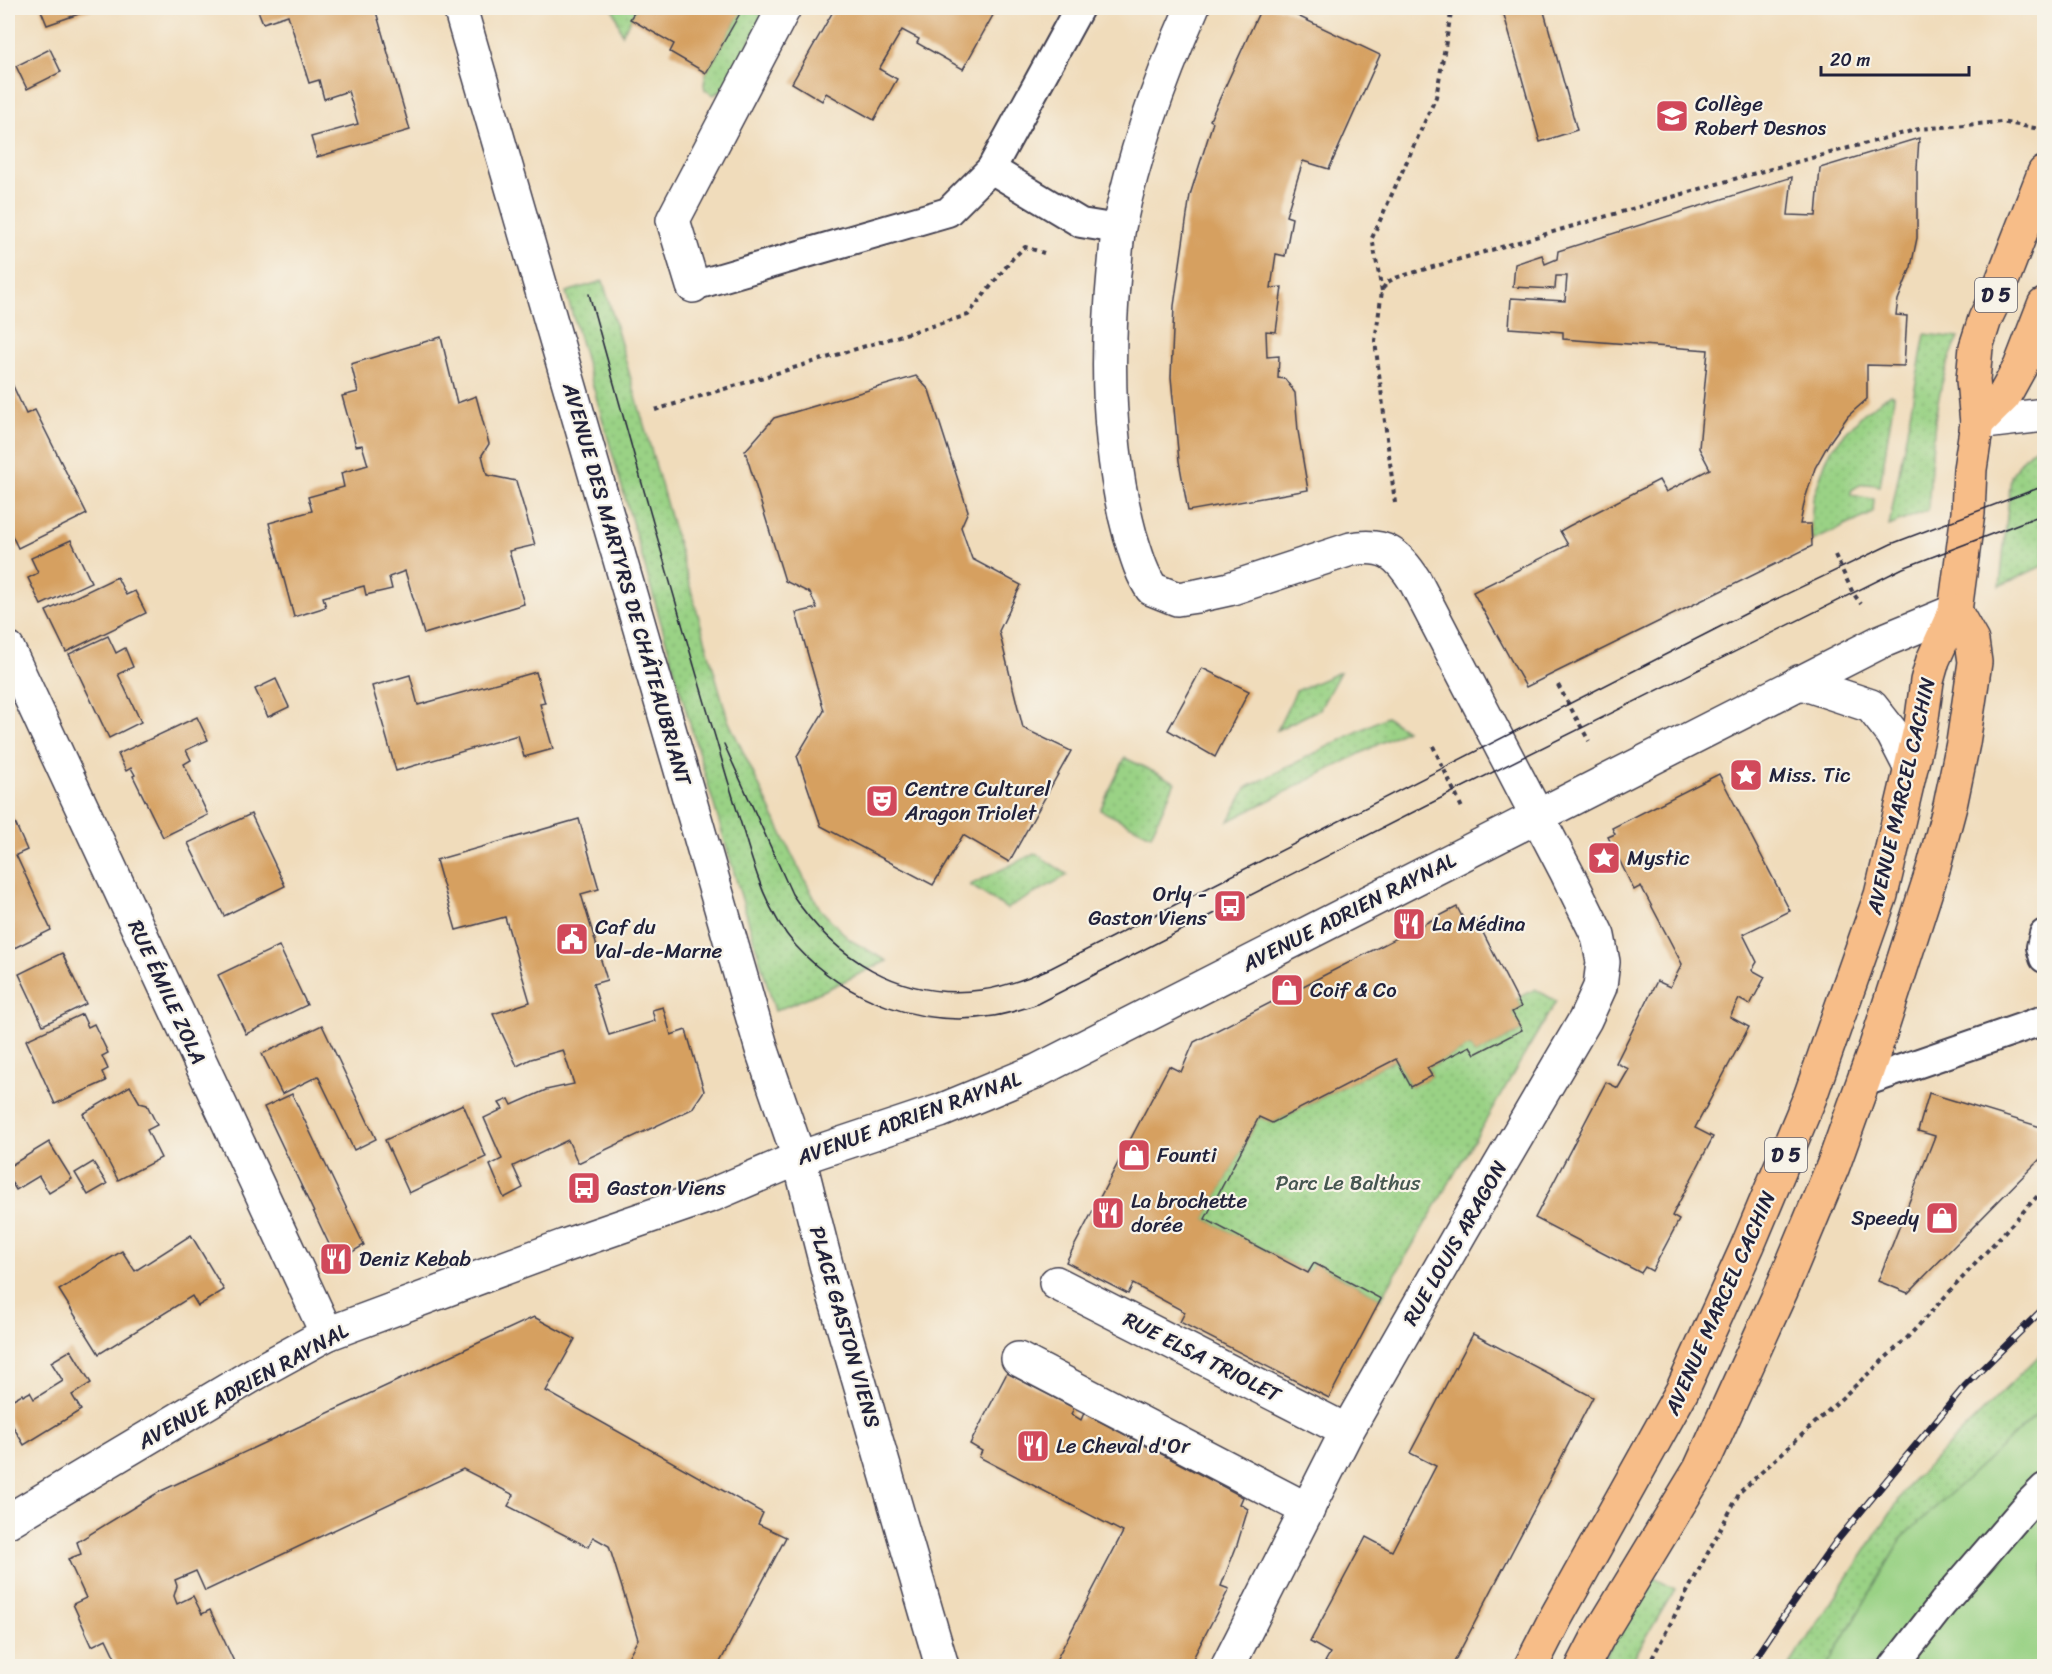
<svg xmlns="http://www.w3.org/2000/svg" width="2052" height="1674" font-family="Sriracha,sans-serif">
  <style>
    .grass { fill: url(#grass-dots); stroke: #5e7a60; stroke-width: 1.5 }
    .garden { fill: #9ad285; stroke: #5e7a60; stroke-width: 1.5 }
    .building { fill: #d6a060 }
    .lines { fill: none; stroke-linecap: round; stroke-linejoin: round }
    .service-casing { stroke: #413e4e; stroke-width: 32 }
    .pedestrian-casing { stroke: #413e4e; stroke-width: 36 }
    .minor-casing { stroke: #413e4e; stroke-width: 36 }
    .tertiary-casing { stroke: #413e4e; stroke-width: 36 }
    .primary-casing { stroke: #413e4e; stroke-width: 36 }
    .path { stroke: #413e4e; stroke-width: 4; stroke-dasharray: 4.5 4.5; stroke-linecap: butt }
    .service { stroke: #fff; stroke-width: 28 }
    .pedestrian { stroke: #fff; stroke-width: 33 }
    .minor { stroke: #fff; stroke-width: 33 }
    .tertiary { stroke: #fff; stroke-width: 33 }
    .primary { stroke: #f7bd88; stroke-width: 33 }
    .tram { stroke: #22223b; stroke-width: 1.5 }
    .rail-casing { stroke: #22223b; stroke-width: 7 }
    .rail { stroke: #f7f3e8; stroke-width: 4.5; stroke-dasharray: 14; stroke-linecap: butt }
    .labels { text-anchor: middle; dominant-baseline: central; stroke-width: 4.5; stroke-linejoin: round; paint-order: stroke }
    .shield { fill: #f7f3e8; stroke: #62616f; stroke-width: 1.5 }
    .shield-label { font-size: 20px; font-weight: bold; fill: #22223b }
    .poi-label { font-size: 21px; fill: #22223b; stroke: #f7f3e8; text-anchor: start }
    .street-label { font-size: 21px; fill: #22223b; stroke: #f7f3e8 }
    .park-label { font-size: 21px; fill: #465751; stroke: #f7f3e8 }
  </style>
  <defs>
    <pattern id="grass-dots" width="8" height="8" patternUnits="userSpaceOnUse" patternTransform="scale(1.5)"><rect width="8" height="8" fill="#9ad285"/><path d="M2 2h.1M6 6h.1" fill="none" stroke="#84b474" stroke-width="1.8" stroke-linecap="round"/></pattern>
  </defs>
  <rect width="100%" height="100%" fill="#f7f3e8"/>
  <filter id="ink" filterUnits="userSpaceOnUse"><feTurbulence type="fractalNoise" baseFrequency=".0167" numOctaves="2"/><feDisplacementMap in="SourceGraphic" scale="12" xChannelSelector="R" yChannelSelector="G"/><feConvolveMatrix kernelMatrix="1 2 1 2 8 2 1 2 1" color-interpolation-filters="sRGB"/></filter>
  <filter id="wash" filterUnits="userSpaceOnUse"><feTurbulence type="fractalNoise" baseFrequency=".008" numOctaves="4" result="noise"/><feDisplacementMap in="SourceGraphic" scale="24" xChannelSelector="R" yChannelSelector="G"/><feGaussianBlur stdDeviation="1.35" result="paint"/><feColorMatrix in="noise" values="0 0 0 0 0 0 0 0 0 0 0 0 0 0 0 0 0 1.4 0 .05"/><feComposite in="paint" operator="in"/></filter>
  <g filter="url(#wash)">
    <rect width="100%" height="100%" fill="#f0dcbb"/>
    <g class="grass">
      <polygon points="613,8 637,8 622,34"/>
      <polygon points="743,8 767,8 728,86 714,95 705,90 704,84 706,73"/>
      <polygon points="603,281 728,720 793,857 820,909 850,940 887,961 823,991 775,1011 688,717 566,292"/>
      <path d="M1925,334L1959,338C1931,390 1933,453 1928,510L1889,526Z"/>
      <path d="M1890,394L1894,396L1893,404L1880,486C1867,483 1861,482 1851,491V495L1874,499L1873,511L1869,515L1812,541L1811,524L1813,499L1826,460L1833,447L1863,414Z"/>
      <path d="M2044,442V565L2000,586L2011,476C2020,460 2029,451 2044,442Z"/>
      <polygon points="1340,672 1320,709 1277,730 1296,691"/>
      <polygon points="1386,717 1406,730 1229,821 1246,788"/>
      <polygon points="1125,758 1175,782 1151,835 1100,810"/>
      <polygon points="1035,853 1068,875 1007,909 970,885"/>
      <polygon points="1535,989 1556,1001 1381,1299 1314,1263 1308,1273 1205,1219 1259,1117 1273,1123 1396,1059 1411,1087 1432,1076 1427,1068 1470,1046 1475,1054 1521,1031 1512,1012 1521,1007 1517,999"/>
      <polygon points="2044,1351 2044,1446 1856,1666 1789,1666 1910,1483"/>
      <polygon points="1652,1577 1675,1589 1629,1666 1599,1666"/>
    </g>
    <polygon class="garden" points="2044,1408 2044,1666 1827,1666 1902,1538"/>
    <g id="blocks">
      <g class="building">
        <polygon points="40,8 96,8 47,25"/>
        <polygon points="257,8 375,8 410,130 317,157 311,137 358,124 348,91 324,99 319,80 309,83 288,15 263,23"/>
        <polygon points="637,8 743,8 706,73 670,52 674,44 630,19"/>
        <polygon points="835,8 997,8 963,69 917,43 919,39 902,30 879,69 897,79 874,120 826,93 822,101 792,83"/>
        <polygon points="1261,8 1281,8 1380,55 1329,169 1303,161 1286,216 1292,218 1285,256 1276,254 1271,288 1282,287 1276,332 1266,331 1267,357 1279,356 1278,378 1285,379 1295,393 1298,431 1308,490 1188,511 1179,461 1171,377 1174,306 1185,229 1190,195 1213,122 1210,120"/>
        <polygon points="1502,8 1543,8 1577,130 1540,142"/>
        <polygon points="50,49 61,72 27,89 16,66"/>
        <polygon points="1919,138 1917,168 1917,238 1911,267 1898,300 1896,315 1907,316 1904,366 1867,365 1867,399 1848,416 1829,443 1815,468 1805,499 1800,524 1811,524 1812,546 1526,687 1473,592 1568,545 1560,531 1569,526 1659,480 1666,492 1710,469 1699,448 1708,350 1563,339 1563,332 1509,328 1511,298 1565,301 1567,276 1556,276 1555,289 1513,287 1515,264 1542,255 1545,264 1557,259 1558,251 1792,177 1788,215 1816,216 1820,168"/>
        <polygon points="441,337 457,403 476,396 489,444 482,455 487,475 516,481 535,545 509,551 524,604 424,634 405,571 389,577 392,589 366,595 364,586 323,597 326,607 294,617 269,523 312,511 308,497 344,487 341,473 368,465 362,445 356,446 342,396 358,392 351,364"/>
        <polygon points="8,375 26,414 35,410 87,514 18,548 8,527 8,504 13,502 8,490"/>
        <polygon points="916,376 929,390 968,511 961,527 972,559 1021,585 999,631 1023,728 1071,751 1009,862 963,835 933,885 821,826 797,756 824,711 796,613 817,608 810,593 785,581 745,451 774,418"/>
        <polygon points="71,540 91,582 41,605 28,578 38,573 31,558"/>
        <polygon points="117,577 126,595 135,591 146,613 66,652 46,611"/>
        <polygon points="108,636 116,653 125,648 133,667 118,674 141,722 109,738 69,654"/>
        <polygon points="1202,668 1249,691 1215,757 1168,730"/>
        <polygon points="536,672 545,703 540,704 553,749 524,757 518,735 396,771 372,686 410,675 418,705"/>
        <polygon points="276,679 289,707 268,717 255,689"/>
        <polygon points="197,717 208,740 186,750 191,760 184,764 208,815 163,837 133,776 135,775 131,768 126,771 118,754"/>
        <polygon points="1719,774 1790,911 1743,934 1757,962 1752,970 1765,977 1750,1005 1739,999 1730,1017 1749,1027 1695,1128 1713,1137 1672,1216 1679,1220 1652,1271 1645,1267 1641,1273 1535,1218 1606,1082 1618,1088 1629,1069 1616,1063 1657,981 1670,987 1682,964 1641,886 1634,890 1608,837 1615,834 1612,828"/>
        <polygon points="8,807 27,850 16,855 51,930 8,951"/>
        <polygon points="251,814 285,886 224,916 188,843"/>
        <polygon points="579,819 599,889 581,894 607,980 593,984 609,1035 655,1021 652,1010 663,1007 671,1035 686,1030 704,1091 692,1109 578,1163 568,1140 513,1166 523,1188 504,1198 490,1165 502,1159 484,1118 503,1109 499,1103 509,1099 512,1105 546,1090 574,1084 563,1050 531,1059 517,1066 493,1014 530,1002 505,917 456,930 436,860"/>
        <polygon points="1457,907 1467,926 1477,921 1521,1007 1512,1012 1522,1030 1475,1054 1470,1046 1427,1068 1432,1076 1411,1087 1396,1059 1272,1123 1259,1117 1205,1219 1308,1273 1314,1263 1381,1299 1329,1398 1180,1322 1185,1312 1133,1284 1128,1294 1066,1262 1169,1066 1181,1072 1194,1042"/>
        <polygon points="279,946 307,1005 246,1034 218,975"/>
        <polygon points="62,953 86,1004 43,1025 19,974"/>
        <polygon points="82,1014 88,1027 94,1024 108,1053 102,1056 108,1069 102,1072 106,1081 55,1104 26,1040"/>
        <polygon points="322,1025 376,1139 354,1150 318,1076 282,1094 262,1054"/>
        <polygon points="130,1086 140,1103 147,1105 157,1125 147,1130 161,1158 118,1180 83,1114"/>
        <polygon points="1929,1093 2044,1128 2044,1155 1908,1293 1878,1281 1935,1136 1918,1131"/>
        <polygon points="292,1094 364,1245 337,1261 264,1107"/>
        <polygon points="463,1104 486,1157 409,1193 385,1140"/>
        <polygon points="49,1142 72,1179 49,1193 39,1176 16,1190 8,1177 8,1167"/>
        <polygon points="93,1162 107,1184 88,1195 75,1173"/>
        <polygon points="191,1235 224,1290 198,1306 192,1296 99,1354 59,1290 122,1251 135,1271"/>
        <polygon points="534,1317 575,1339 546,1391 763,1513 758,1524 786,1537 718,1666 623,1666 638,1639 609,1546 593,1537 588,1547 508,1506 514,1495 463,1469 205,1591 196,1571 175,1580 177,1586 174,1596 177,1604 193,1596 202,1614 210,1610 236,1666 119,1666 106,1639 92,1646 73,1604 86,1598 68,1559 81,1554 77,1542 159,1492"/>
        <polygon points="1473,1334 1593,1397 1452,1666 1335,1666 1325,1662 1330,1653 1310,1642 1366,1537 1392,1551 1436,1466 1410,1453"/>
        <polygon points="71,1350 91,1383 72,1395 81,1410 24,1445 8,1418 8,1402 22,1394 23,1396 30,1392 34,1399 63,1381 51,1362"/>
        <polygon points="1007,1373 1074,1408 1071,1414 1081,1420 1084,1413 1243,1497 1240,1504 1248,1509 1237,1545 1221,1586 1229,1589 1189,1666 1053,1666 1123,1532 979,1457 982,1451 970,1444"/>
      </g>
    </g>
  </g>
  <g filter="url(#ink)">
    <use href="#blocks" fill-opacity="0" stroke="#413e4e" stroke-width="1.5"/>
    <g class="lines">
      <g class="service-casing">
        <g id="service">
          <polyline points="991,169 1081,223 1118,229"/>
          <polyline points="693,286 948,212 991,169 1079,8"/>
          <polyline points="2044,934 2041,947 2044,958"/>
          <polyline points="1864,1082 2044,1020"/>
          <polyline points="1894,1666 1943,1603 2030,1502 2044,1488"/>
        </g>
      </g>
      <g class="pedestrian-casing">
        <g id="pedestrian">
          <polyline points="693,286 673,220 784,8"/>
          <polyline points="1056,1283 1347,1431"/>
          <polyline points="1018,1359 1308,1510"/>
        </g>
      </g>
      <g class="minor-casing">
        <g id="minor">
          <path d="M1192,8C1161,78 1134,152 1119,227C1116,242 1116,258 1114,273C1106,359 1107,450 1130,535C1136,554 1141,573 1152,589L1177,599L1197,596L1229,589L1351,549C1385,543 1398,554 1415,581L1567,873L1598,936L1603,962L1600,987L1585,1020L1462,1230L1347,1431L1228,1666"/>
          <polyline points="1977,423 2044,415"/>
          <polyline points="8,649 327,1334"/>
          <polyline points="8,1521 258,1372 327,1334 564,1246 712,1195 799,1158 832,1288 942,1666"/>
        </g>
      </g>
      <g class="tertiary-casing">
        <g id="tertiary">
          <polyline points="460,8 763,1053 799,1158 940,1111 1037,1071 1880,642 1955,611"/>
          <polyline points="1799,682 1871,706 1893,734 1910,767"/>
        </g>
      </g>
      <g class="primary-casing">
        <g id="primary">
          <polyline points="1977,423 2004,396 2020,367 2044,305"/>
          <polyline points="1531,1666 1555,1619 1682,1391 1748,1245 1810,1097 1881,895 1921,725 1927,681 1933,660 1955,611 1968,513 1970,469 1977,423 1973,380 1976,347 1985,319 1997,294 2044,173"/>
          <polyline points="1583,1666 1597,1639 1700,1469 1781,1291 1833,1166 1876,1046 1934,866 1950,806 1963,743 1975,662 1972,641 1955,611"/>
        </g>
      </g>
      <g class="path">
        <polyline points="1382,291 1372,238 1436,97 1452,8"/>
        <polyline points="655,410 968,315 1013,258 1025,247 1044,253"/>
        <polyline points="1395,503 1375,341 1382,291 1386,283 1395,278 1741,177 1919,129 2001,122 2040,129"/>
        <polyline points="1835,555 1853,593 1861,604"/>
        <polyline points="1558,685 1589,741"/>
        <polyline points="1433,746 1462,808"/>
        <polyline points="1648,1666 1740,1492 1907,1338 2044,1189"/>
      </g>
      <use href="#service" class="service"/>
      <use href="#pedestrian" class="pedestrian"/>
      <use href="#minor" class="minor"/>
      <use href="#tertiary" class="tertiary"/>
      <use href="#primary" class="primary"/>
      <g class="tram">
        <path d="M589,294C631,444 672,594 717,743C725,772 734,801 743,830C755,871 767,913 796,946C846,1001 921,1028 994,1016C1008,1014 1022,1009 1035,1005L1441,798L1903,568L2044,514"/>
        <path d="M724,744L792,894C834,958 901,1001 981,990C1005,987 1028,978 1051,968L1749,612L1891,544L2044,486"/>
      </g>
      <g class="rail-casing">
        <polyline id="rail" points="1750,1666 1778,1624 1835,1543 1905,1458 1965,1386 2044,1308"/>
      </g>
      <use href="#rail" class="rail"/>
    </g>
  </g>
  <defs>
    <g id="school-square" transform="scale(1.725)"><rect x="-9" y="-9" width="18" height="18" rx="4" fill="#d1495b" stroke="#f7f3e8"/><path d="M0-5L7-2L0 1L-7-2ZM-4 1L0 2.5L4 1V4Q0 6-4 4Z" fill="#fff"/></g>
    <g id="sight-square" transform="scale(1.725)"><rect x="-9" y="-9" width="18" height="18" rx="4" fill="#d1495b" stroke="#f7f3e8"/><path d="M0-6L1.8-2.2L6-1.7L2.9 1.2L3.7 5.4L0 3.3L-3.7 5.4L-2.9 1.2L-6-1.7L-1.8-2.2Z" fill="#fff"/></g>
    <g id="theatre-square" transform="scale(1.725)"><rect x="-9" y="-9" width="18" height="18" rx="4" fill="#d1495b" stroke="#f7f3e8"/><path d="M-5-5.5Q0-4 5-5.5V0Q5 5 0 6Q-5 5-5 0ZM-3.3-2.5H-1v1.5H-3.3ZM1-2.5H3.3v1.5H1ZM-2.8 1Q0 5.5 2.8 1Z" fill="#fff"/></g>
    <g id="bus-square" transform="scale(1.725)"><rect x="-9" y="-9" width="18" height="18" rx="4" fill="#d1495b" stroke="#f7f3e8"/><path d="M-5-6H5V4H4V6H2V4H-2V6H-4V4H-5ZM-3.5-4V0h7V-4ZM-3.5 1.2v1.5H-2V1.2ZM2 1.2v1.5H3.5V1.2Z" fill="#fff"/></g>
    <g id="restaurant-square" transform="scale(1.725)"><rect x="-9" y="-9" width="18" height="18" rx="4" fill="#d1495b" stroke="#f7f3e8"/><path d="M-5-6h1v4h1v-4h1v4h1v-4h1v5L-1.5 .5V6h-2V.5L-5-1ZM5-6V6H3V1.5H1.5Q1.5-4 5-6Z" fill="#fff"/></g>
    <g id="civic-square" transform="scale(1.725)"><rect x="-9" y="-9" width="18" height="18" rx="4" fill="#d1495b" stroke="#f7f3e8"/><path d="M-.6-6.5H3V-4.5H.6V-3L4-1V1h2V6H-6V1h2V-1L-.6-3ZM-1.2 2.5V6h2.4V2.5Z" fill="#fff"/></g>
    <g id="shop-square" transform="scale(1.725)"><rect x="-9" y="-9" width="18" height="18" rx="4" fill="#d1495b" stroke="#f7f3e8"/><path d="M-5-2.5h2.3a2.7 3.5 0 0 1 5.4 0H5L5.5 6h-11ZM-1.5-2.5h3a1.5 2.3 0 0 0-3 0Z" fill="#fff"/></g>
  </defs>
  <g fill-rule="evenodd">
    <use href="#school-square" x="1672" y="116"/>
    <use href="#sight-square" x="1746" y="775"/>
    <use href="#theatre-square" x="882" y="801"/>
    <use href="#sight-square" x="1604" y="858"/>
    <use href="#bus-square" x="1230" y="906"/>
    <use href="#restaurant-square" x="1409" y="924"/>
    <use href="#civic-square" x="572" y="939"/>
    <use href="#shop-square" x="1287" y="990"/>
    <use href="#shop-square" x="1134" y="1155"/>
    <use href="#bus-square" x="584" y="1188"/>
    <use href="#restaurant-square" x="1108" y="1213"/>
    <use href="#shop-square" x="1942" y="1218"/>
    <use href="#restaurant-square" x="336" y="1259"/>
    <use href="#restaurant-square" x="1033" y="1446"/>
  </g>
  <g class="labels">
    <g class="shield">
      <rect x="1975" y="278" width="42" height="34" rx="4.5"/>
      <rect x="1765" y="1138" width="42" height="34" rx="4.5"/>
    </g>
    <g class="shield-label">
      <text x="1996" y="295">D 5</text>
      <text x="1786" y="1155">D 5</text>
    </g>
    <g class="poi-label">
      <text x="1695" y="104">Collège<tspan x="1695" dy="24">Robert Desnos</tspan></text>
      <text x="1769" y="775">Miss. Tic</text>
      <text x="905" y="789">Centre Culturel<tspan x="905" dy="24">Aragon Triolet</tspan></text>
      <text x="1627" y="858">Mystic</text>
      <text x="1207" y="894" text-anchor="end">Orly -<tspan x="1207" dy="24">Gaston Viens</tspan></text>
      <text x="1432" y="924">La Médina</text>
      <text x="595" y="927">Caf du<tspan x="595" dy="24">Val-de-Marne</tspan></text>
      <text x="1310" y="990">Coif &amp; Co</text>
      <text x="1157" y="1155">Founti</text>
      <text x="607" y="1188">Gaston Viens</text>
      <text x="1131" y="1201">La brochette<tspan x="1131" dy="24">dorée</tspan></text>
      <text x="1919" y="1218" text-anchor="end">Speedy</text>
      <text x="359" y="1259">Deniz Kebab</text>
      <text x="1056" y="1446">Le Cheval d'Or</text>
    </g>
    <g class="street-label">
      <text transform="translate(627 584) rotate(74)">AVENUE DES MARTYRS DE CHÂTEAUBRIANT</text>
      <text transform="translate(1901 796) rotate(-77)">AVENUE MARCEL CACHIN</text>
      <text transform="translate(1349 912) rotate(-27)">AVENUE ADRIEN RAYNAL</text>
      <text transform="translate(167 992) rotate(65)">RUE ÉMILE ZOLA</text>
      <text transform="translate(909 1118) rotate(-20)">AVENUE ADRIEN RAYNAL</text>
      <text transform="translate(1455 1243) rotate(-60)">RUE LOUIS ARAGON</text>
      <text transform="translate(1720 1303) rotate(-66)">AVENUE MARCEL CACHIN</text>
      <text transform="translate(845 1327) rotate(74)">PLACE GASTON VIENS</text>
      <text transform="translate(1202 1357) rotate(27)">RUE ELSA TRIOLET</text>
      <text transform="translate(243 1386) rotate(-29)">AVENUE ADRIEN RAYNAL</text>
    </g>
    <g class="park-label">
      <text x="1348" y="1183">Parc Le Balthus</text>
    </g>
  </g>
  <rect width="2052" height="1674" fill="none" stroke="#f7f3e8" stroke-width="30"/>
  <path d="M1821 66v9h148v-9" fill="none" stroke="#22223b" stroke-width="3"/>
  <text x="1830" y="66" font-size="18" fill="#22223b" stroke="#f7f3e8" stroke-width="4.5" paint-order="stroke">20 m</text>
</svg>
